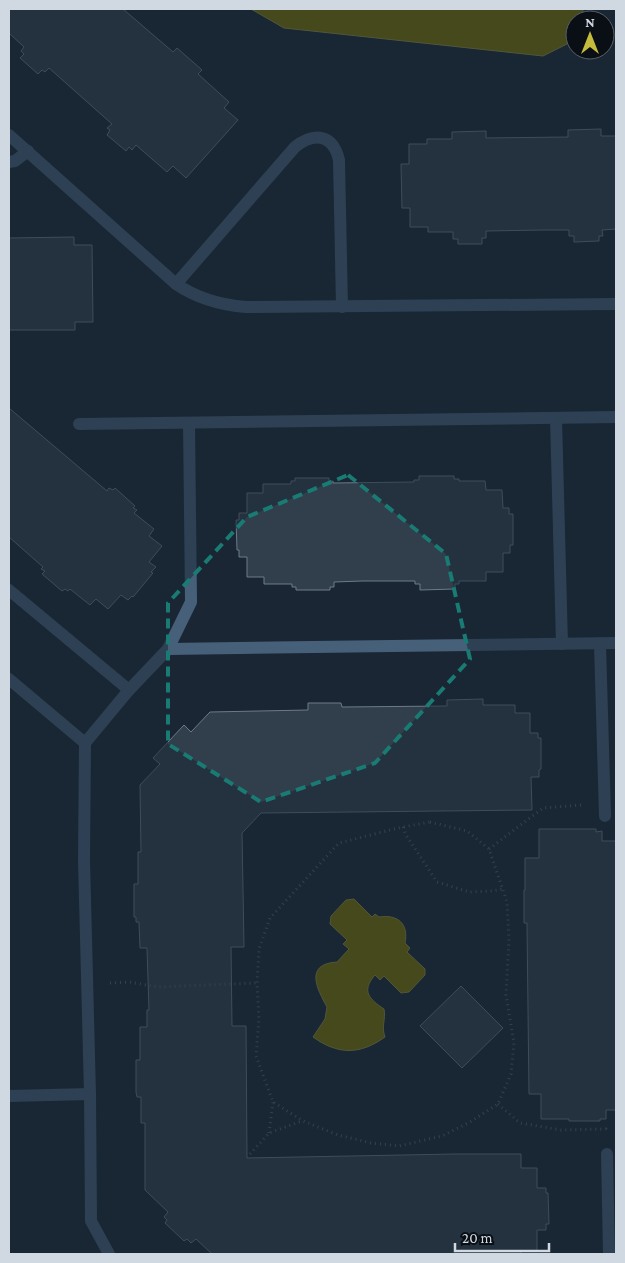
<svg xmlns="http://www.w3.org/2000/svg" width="625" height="1263" font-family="'Crimson Pro',serif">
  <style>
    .water { fill: #7b7300; stroke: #949144 }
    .building { fill: #313e4c; stroke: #6c7a8b }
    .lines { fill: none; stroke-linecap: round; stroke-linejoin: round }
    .path { stroke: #57616d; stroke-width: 3; stroke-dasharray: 1 4; stroke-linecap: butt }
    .service { stroke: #47607a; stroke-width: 12 }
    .marked { fill: none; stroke: #197b74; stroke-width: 4; stroke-dasharray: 10 6; stroke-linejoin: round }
  </style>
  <rect width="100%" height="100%" fill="#1a2633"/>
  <g class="water">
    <polygon points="251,9 583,9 583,19 575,20 575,40 543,56 284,28"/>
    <path d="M354,899L372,917L375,914L379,917C398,914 409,924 405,943L410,948L407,952L425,969V975L409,992L401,993L384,976L380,980L375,975C361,991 369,999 384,1009C386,1020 381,1026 385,1037C360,1055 338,1055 313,1037L325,1019L327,1007C317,989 304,964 337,962L349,949L343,944L347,940L330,924L331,916L346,900Z"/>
  </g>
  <g class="building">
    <polygon points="9,9 123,9 173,52 177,48 202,70 198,74 229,102 224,108 238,120 186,178 173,166 167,172 136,145 132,150 129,147 126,151 107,135 110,130 107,128 112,124 49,68 45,72 42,70 38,74 20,58 24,54 21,51 24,47 9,33"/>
    <polygon points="601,129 601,136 616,136 616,229 602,230 603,236 599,236 599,241 574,242 574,236 569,236 569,230 543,230 486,231 486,238 482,238 482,244 458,244 458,239 453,239 453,232 428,232 428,227 410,227 410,208 402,208 401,164 409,164 409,144 427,144 427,139 452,139 452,132 486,131 486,138 568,137 568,130"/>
    <polygon points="74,237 74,245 92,245 93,322 75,322 75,330 9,330 9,238"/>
    <polygon points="9,408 107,491 109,488 113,490 115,488 135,506 133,508 137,510 134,513 154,529 149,536 162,546 149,562 156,567 151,572 153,573 133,597 132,596 128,600 121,595 108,609 96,599 90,605 70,589 68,591 65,589 62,591 42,574 45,571 41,569 43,567 9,537"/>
    <polygon points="419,476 454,476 454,479 459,479 459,481 485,481 486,490 502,490 503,508 509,508 509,514 513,514 513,545 510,545 510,553 503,553 503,572 486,572 486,581 459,581 459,584 455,584 455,589 420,590 420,584 415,584 415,581 362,581 334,582 334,587 330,587 330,590 296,590 296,587 292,587 292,584 264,584 264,577 247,577 247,557 239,557 239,550 237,550 236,520 239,520 239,513 247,513 247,493 263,493 263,484 291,484 291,481 295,481 295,478 329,478 329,481 333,481 333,483 414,482 414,480 419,480"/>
    <polygon points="483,699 483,705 515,705 515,713 530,713 530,733 538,733 538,738 541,738 541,769 539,770 539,777 531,777 532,810 261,813 242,833 244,947 231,947 232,1026 246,1026 247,1158 455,1154 521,1154 521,1168 537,1168 537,1188 546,1188 546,1193 548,1193 549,1224 546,1224 546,1230 537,1230 537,1251 521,1251 521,1254 212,1254 196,1239 191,1243 187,1239 184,1241 165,1223 167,1220 164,1217 168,1212 145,1190 145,1123 141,1123 141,1097 137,1097 136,1092 136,1060 140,1060 140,1027 147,1027 147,1010 149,1010 147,948 140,948 139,922 136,922 136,917 134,917 134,884 138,884 138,852 141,852 140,785 160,764 153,758 184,725 191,732 210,712 308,710 308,703 341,703 342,707 447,706 447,700"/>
    <polygon points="539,829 596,829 596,832 602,831 602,841 616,841 616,1110 606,1110 606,1119 600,1119 600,1121 569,1121 569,1119 541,1119 541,1094 529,1094 527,923 524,923 524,890 525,890 525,858 539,858"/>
    <polygon points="461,986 503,1028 462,1068 420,1026"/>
  </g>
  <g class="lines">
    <g class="path">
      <polygon points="430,822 467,831 489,849 507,902 509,939 506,995 514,1043 511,1074 498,1104 470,1122 442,1136 399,1146 371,1143 338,1135 303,1121 273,1102 256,1056 259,1019 257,983 259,949 270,918 339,843 398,828"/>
      <polyline points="403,827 406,835 437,882 469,892 492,891 503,889"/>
      <polyline points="489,849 543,808 582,805"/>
      <polyline points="110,983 129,982 157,987 257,983"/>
      <polyline points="498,1104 520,1123 561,1130 606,1129 606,1133"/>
      <polyline points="269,1133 273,1102"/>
      <polyline points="250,1154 269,1133 302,1121"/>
    </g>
    <g class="service">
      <path d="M9,135L176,284C198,299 220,305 246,307L616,304"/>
      <polyline points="9,162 15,161 28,151"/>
      <path d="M176,284L295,147C314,132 333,134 339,160L342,307"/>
      <polyline points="556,418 562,644"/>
      <polyline points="79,424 616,417"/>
      <polyline points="9,590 129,690"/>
      <polyline points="600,644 605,816"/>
      <polyline points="168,649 616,643"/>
      <polyline points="9,679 85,743"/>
      <polyline points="9,1096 90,1094"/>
      <polyline points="607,1154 609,1254"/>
      <polyline points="109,1254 91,1221 90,1094 84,860 85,743 129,690 168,649 191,602 189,423"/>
    </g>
  </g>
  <path d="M0 0H625V1263H0ZM348,475L446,554L470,659L375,763L261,802L168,744V603L247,517Z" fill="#1a2633" fill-opacity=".55" fill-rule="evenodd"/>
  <path class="marked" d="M348,475L446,554L470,659L375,763L261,802L168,744V603L247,517Z"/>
  <rect width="625" height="1263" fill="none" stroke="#d0d8e1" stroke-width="20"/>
  <g transform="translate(590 35)"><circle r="24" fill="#090f14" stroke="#595f66"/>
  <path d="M0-4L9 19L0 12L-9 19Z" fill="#c5bc3d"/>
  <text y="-8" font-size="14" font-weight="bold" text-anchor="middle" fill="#d0d8e1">N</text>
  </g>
  <path d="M455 1243v8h94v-8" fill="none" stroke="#d0d8e1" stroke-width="2.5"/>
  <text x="462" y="1243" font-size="15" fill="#d0d8e1" stroke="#090f14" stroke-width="4" paint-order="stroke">20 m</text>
</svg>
